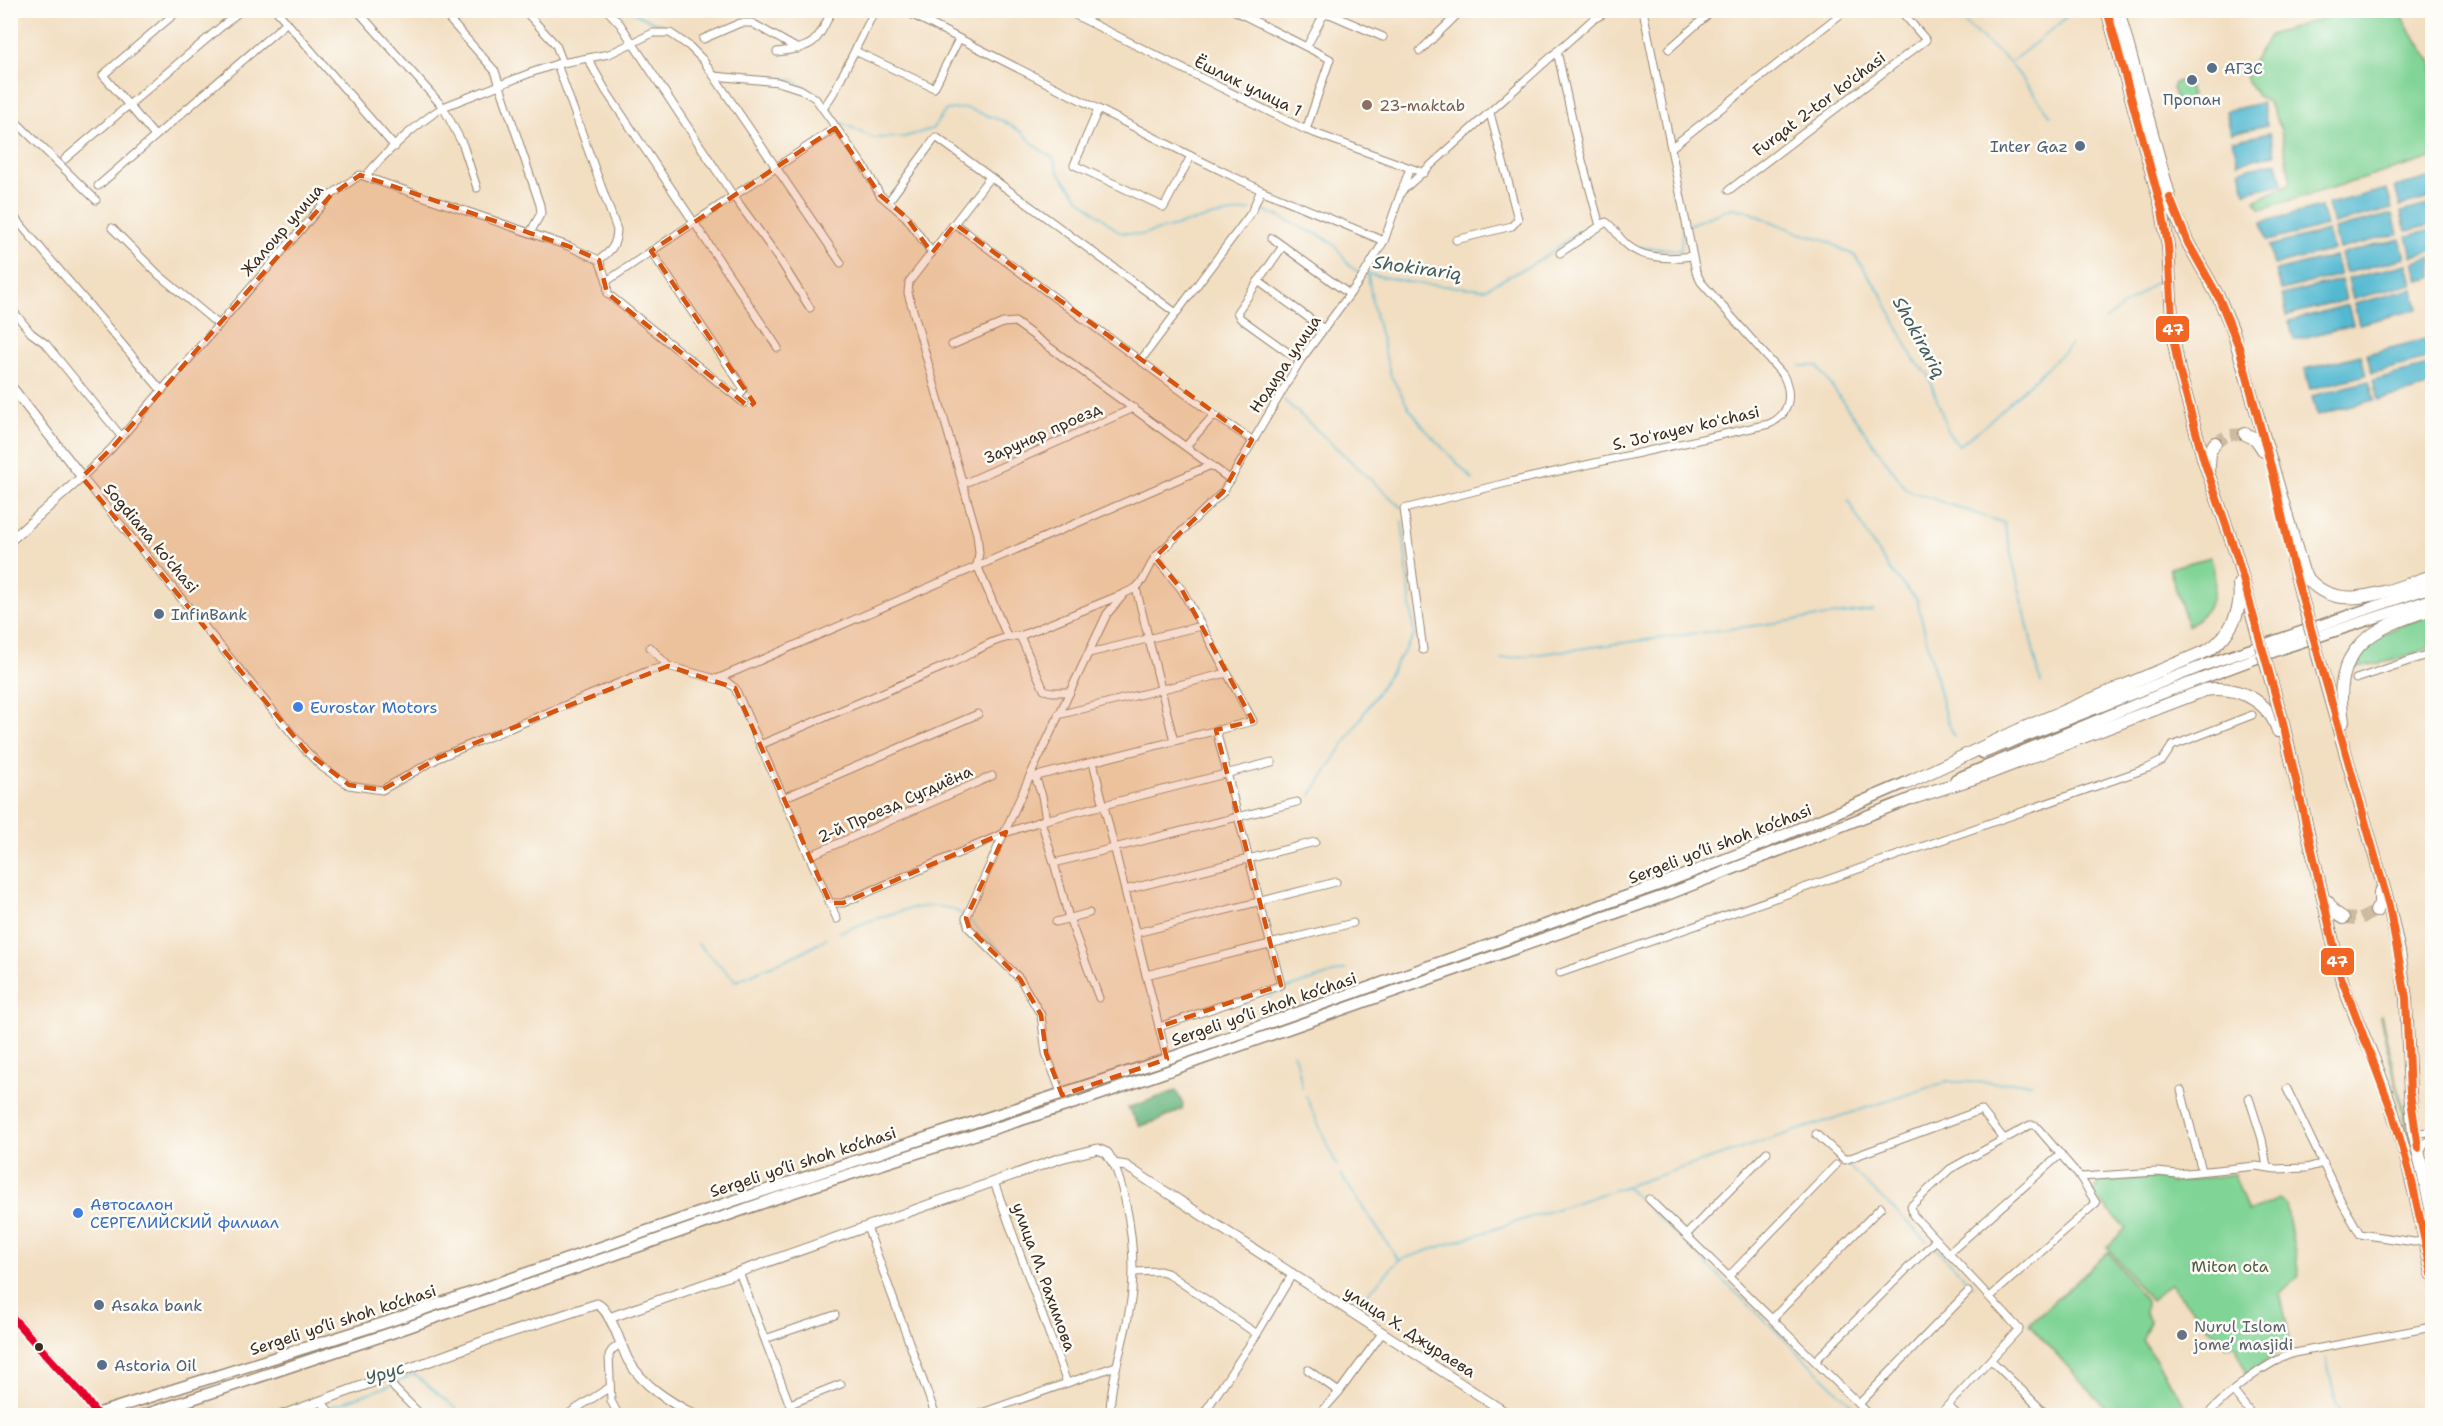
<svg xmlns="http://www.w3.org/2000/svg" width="2443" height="1426" font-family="'Shantell Sans',sans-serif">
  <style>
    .green { fill: #80d496; stroke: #5e7f5a; stroke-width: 1.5 }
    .forest { fill: #68b67f; stroke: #52704e; stroke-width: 1.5 }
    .water { fill: #53b9d1; stroke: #477278; stroke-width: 1.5 }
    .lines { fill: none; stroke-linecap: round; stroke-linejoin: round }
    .stream { stroke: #53b9d1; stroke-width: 1.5 }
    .canal { stroke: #53b9d1; stroke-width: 6 }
    .highway-tunnel { stroke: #cdbaa0; stroke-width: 12; stroke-dasharray: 12 6; stroke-linecap: butt }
    .street-casing { stroke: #968470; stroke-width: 9 }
    .secondary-casing { stroke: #968470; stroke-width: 11 }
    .primary-casing { stroke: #968470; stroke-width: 13 }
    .highway-casing { stroke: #968470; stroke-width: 14 }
    .street { stroke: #fff; stroke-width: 7 }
    .secondary { stroke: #fff; stroke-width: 9 }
    .primary { stroke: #fff; stroke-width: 10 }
    .highway { stroke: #fff; stroke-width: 12 }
    .highway-bridge-casing { stroke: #968470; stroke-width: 14; stroke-linecap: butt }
    .highway-bridge { stroke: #fff; stroke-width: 12 }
    .bus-1-casing { stroke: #fdfcf7; stroke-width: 12 }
    .bus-2-casing { stroke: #fdfcf7; stroke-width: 12 }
    .bus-1 { stroke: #f26522; stroke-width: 8 }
    .bus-2 { stroke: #e4002b; stroke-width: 8 }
    .marked { fill: #d7540e; fill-opacity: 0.2; stroke: #d7540e; stroke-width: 4.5; stroke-dasharray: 12 8; stroke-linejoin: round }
    .service-dot { fill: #5c6f8a; stroke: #fdfcf7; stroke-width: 2 }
    .education-dot { fill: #8d6e63; stroke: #fdfcf7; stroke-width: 2 }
    .shop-dot { fill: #3f7fe0; stroke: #fdfcf7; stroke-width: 2 }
    .worship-dot { fill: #6b7280; stroke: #fdfcf7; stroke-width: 2 }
    .bus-dot { fill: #3b2a1e; stroke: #fdfcf7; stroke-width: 2 }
    .labels { text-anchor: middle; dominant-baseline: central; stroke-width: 5; stroke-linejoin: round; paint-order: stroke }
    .service-label { font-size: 16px; fill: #4e5e75; stroke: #fdfcf7; text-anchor: start }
    .street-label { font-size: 16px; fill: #3b2a1e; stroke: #fdfcf7 }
    .education-label { font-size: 16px; fill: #785e54; stroke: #fdfcf7; text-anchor: start }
    .shop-label { font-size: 16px; fill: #366cbe; stroke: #fdfcf7; text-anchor: start }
    .park-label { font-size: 16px; fill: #505d42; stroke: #fdfcf7 }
    .worship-label { font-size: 16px; fill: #5b616d; stroke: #fdfcf7; text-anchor: start }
    .water-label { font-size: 18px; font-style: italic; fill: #435c5d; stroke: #fdfcf7 }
    .line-badge { stroke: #fdfcf7; stroke-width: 2 }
    .badge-label { font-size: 16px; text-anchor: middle; font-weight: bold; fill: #fff }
  </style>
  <rect width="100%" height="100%" fill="#fdfcf7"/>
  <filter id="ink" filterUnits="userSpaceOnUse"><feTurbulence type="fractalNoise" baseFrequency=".0167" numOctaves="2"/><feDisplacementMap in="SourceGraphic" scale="12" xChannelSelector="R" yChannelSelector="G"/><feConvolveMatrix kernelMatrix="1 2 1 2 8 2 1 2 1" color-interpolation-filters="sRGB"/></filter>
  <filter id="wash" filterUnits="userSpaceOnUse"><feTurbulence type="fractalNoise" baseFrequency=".008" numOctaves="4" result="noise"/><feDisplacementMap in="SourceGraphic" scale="24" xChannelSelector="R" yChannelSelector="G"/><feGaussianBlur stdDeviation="1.35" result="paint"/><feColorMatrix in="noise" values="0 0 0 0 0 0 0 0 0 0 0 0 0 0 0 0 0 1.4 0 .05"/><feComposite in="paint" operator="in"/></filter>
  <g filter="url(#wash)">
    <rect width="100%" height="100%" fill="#f2dec1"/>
    <g class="green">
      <polygon points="2367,10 2398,11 2409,30 2432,62 2432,158 2261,209 2255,201 2291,183 2280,126 2268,102 2257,96 2244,75 2270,35 2324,18"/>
      <polygon points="2183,80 2192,94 2183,108 2179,108 2172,88 2174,83"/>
      <path d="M2211,557C2219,587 2216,608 2188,626L2169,568Z"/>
      <path d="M2432,615V647L2396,660L2352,668C2370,633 2398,626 2432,615Z"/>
      <polygon points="2381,1015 2432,1228 2432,1244 2380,1016"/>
      <polygon points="2234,1174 2248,1212 2279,1199 2286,1204 2299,1276 2280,1293 2291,1344 2246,1375 2236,1346 2226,1347 2170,1284 2151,1301 2107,1247 2126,1228 2093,1194 2100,1180 2161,1178 2169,1183"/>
      <polygon points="2108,1252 2146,1301 2145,1313 2150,1321 2143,1340 2191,1415 2112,1415 2029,1324"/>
    </g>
    <polygon class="forest" points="1176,1091 1183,1104 1182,1109 1160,1120 1140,1126 1128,1108"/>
    <g class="water">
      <polygon points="2262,103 2267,125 2231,133 2226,111"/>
      <polygon points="2270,133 2275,154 2238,163 2233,141"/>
      <polygon points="2277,162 2282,184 2245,192 2240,170"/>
      <polygon points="2432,177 2432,198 2400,206 2395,187"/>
      <polygon points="2387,189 2392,209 2333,224 2328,204"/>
      <polygon points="2432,204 2432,225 2406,231 2401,212"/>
      <polygon points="2321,207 2326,226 2267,241 2262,222"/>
      <polygon points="2393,214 2398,234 2339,249 2334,229"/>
      <polygon points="2432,230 2432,251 2412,256 2407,236"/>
      <polygon points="2328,231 2333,250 2274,265 2269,246"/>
      <polygon points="2400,239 2405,258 2346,273 2341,254"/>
      <polygon points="2335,256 2340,275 2281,290 2276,271"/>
      <polygon points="2432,257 2432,278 2419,281 2414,262"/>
      <polygon points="2407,264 2412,284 2353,299 2348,279"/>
      <polygon points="2341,280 2346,300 2287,315 2282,295"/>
      <polygon points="2413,289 2418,309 2359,324 2354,304"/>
      <polygon points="2348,305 2353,325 2294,340 2289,321"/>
      <polygon points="2426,339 2431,358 2372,373 2367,354"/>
      <polygon points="2361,355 2366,375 2310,389 2305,369"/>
      <polygon points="2432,365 2432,386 2378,400 2373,380"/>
      <polygon points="2369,381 2374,400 2317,415 2312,396"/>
    </g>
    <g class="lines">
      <g class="stream">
        <path d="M629,10C649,23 677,26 695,42C703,50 709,61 715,69L795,80L824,101"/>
        <polyline points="1950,10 2010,63 2051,116"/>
        <polyline points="2011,62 2058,25 2070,13 2088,10"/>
        <polyline points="829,107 838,121 873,138 904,137 932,129 946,110 966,108 1003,121 1023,133 1039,149 1053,158 1059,173 1080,199 1119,232 1140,235 1214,216 1251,210"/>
        <path d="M1255,210C1273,211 1284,219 1300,227C1312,233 1323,234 1333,244C1345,255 1345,269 1363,273"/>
        <polyline points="1688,225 1732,208 1744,210 1799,233 1823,239 1855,256 1882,295 1914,360 1928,374 1949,434 1959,445 1983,427 2071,345"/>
        <polyline points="1636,247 1681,250 1682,227 1684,226"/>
        <polyline points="1368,274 1419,284 1484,289 1539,261 1582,228 1595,223"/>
        <polyline points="1368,275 1373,306 1391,376 1409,408 1425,429 1473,480"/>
        <polyline points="2105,320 2157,281"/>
        <polyline points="1800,366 1817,366 1907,490 2004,523 2041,683"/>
        <polyline points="1284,400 1401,507"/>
        <polyline points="1848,500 1869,538 1890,570 1917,600 1945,715 1954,736"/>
        <polyline points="1501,659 1873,610"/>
        <polyline points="1311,795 1414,636 1402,521"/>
        <polyline points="970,921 1002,952"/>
        <path d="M840,932C872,921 934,891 964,916"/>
        <polyline points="698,944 736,981 807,950 827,938"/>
        <polyline points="1263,1009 1262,1007 1267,1004 1266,1000 1279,991 1346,969"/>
        <polyline points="1293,1053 1298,1065 1302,1088"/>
        <polyline points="1306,1096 1337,1166"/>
        <polyline points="1845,1163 1927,1241"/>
        <polyline points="1341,1175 1398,1259"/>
        <polyline points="1627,1187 1864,1416"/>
        <polyline points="1934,1247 1974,1286"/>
        <polyline points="1358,1304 1399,1260 1946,1082 2032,1083"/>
        <polyline points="2326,1357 2336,1403 2342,1416"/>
        <polyline points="395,1383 414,1374 465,1416"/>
        <polyline points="330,1407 391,1385"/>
        <polyline points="303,1416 323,1409"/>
      </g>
      <polyline class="canal" points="2297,10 2304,14 2316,10"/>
    </g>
  </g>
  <g filter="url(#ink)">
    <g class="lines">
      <g class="highway-tunnel">
        <polyline points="2215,443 2228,435 2245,434"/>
        <polyline points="2343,918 2360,919 2376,911"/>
      </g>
      <g class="street-casing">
        <g id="street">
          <polyline points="276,10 395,147"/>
          <polyline points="357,10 443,107 463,145 477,188"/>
          <polyline points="441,10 495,71 540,205 541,213 530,233"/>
          <polyline points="524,10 556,45 563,63"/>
          <polyline points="607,10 620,24 734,197 778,257 810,308"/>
          <polyline points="903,10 1191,156 1261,190 1384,241"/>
          <polyline points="1065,10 1306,130 1424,173"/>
          <polyline points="1233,10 1330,59 1306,130"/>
          <polyline points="703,39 740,23 752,23 798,49"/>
          <polyline points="1307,46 1323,16 1330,14 1383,37"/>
          <polyline points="1669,49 1713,10"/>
          <polyline points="855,51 934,88 959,39"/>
          <polyline points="1420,51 1462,10"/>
          <polyline points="1557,51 1577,142 1600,226"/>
          <path d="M777,52C815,47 816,44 832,10"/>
          <polyline points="588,59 606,91 778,348"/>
          <path d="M557,64L617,230C616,246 611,251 599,260"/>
          <polyline points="714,76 778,82 800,89 815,98 865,168 880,195 906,217 932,253"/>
          <polyline points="823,109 834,92 875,10"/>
          <polyline points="1098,110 1074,165 1164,207 1191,156"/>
          <polyline points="10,116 96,200"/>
          <polyline points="155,136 103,75 179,10"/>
          <polyline points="1672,147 1846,10"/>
          <polyline points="65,159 241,10"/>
          <path d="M366,176C385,152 417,124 443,107L533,72L557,64L609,54L653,33H670L689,46L703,60L841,263"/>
          <polyline points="990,177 909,282 908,293 977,534 979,553 977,565 1007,636"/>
          <polyline points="98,186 287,22"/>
          <polyline points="1402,190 1410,168"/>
          <polyline points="1729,190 1926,40 1900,10"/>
          <polyline points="888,202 936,137 1176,313"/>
          <polyline points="10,212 162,391"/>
          <polyline points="955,224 1214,415 1252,440"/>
          <polyline points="112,228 159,275 219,325"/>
          <polyline points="1272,238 1283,246"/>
          <polyline points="1456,240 1512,226 1518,219 1490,113"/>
          <polyline points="651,251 742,386 743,390 738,398"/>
          <path d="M1560,253L1606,222C1614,227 1618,237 1625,243C1642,260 1671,259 1692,256"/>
          <polyline points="607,281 835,128"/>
          <polyline points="1258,281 1324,329"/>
          <polyline points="10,307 31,333 46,344 121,436"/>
          <polyline points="952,345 1003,323 1015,322 1231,480"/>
          <polyline points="1141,360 1251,213 1261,190"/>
          <polyline points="1300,361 1240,318 1237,312 1283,246 1349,294"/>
          <polyline points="1186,446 1214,415"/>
          <polyline points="963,484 1134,408"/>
          <polyline points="1136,588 1174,741"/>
          <polyline points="1020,636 1044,690 1052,692 1070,692"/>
          <polyline points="650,647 668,666 727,682 735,688 837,919"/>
          <path d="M1423,650L1404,509L1510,482L1769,424C1790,415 1793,394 1783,375L1701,282L1696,272L1643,10"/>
          <polyline points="1089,653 1201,626"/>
          <polyline points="668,666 648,671 440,757 382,790 349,785 322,767 306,751 82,477 111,449 331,195 360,175 568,246 599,260 607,281 608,294 744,403"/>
          <polyline points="717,679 1211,465"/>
          <polyline points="2356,679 2432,653"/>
          <polyline points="1058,715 1227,673 1182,590 1155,557"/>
          <path d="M760,745C824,718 888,690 952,663C974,653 995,636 1020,636L1123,594"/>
          <polyline points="1093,762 1167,1059"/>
          <polyline points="1035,776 1042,796 1046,820"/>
          <polyline points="1029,778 1253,721 1227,673"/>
          <polyline points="783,798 978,714"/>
          <polyline points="1041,821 1054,863"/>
          <polyline points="809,856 992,776"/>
          <polyline points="1125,890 1315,842"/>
          <polyline points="830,903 843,903 1005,833 1041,821 1272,762"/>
          <polyline points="1056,922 1089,913"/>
          <polyline points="1136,933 1336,882"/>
          <polyline points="1560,973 2148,768 2162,761 2172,746 2252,715"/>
          <polyline points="1146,975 1353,923"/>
          <polyline points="1099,998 1069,918 1054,863 1297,802"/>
          <polyline points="1159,1027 1281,985 1216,730"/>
          <polyline points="2287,1089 2341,1201 2360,1234 2414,1242 2425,1241"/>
          <polyline points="2181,1090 2202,1171"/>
          <polyline points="1062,1095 1046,1053 1041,1015 1020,979 969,928 966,918 1029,778 1107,614 1125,593 1136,588 1143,580 1155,557 1223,492 1300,361 1361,279 1384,241 1401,192 1592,20 1610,10"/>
          <polyline points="2249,1098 2262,1139 2267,1167"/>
          <polyline points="2414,1133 2432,1132"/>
          <polyline points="1816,1134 1845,1160 1981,1110 2004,1139"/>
          <polyline points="2420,1153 2424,1144 2432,1139"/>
          <polyline points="2080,1177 2157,1172 2177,1174 2256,1166 2276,1169 2306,1168 2324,1163"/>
          <polyline points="994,1182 1067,1383"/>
          <polyline points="1649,1199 1871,1416"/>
          <polyline points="867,1227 936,1416"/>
          <polyline points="1686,1235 1767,1152"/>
          <polyline points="1949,1253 2061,1154"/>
          <polyline points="739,1272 794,1416"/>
          <polyline points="1134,1272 1160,1271 1167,1273 1257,1334"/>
          <polyline points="1729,1276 1836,1165"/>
          <polyline points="1773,1318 1881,1207"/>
          <polyline points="765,1339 835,1315"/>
          <polyline points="1816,1360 1936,1240"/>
          <polyline points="1991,1360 2048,1416"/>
          <polyline points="1308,1370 1339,1392"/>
          <polyline points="388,1376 394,1388 422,1416"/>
          <polyline points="2233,1391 2253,1416"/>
          <polyline points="321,1401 333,1416"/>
          <polyline points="790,1404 841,1384"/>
          <polyline points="1859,1404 1968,1292"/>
          <polyline points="1948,1406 1959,1416"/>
          <polyline points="565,1416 610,1387"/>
          <polyline points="619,1416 611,1401 609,1355 612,1350 620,1344"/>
          <polyline points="973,1416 1116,1366"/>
          <path d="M1110,1416C1110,1380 1123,1347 1129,1312C1138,1266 1131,1208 1114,1164"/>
          <polyline points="1202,1416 1257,1334 1293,1273"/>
          <polyline points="1318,1416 1339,1392 1383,1332"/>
          <polyline points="1938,1416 2019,1329 1913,1215 1911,1206 1950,1169 2030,1125 2035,1125 2080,1177 2096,1203 1990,1297"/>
          <path d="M2206,1416C2228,1393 2264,1363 2294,1353L2432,1327"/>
        </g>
      </g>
      <g class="secondary-casing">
        <g id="secondary">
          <polyline points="10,385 82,477 10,541"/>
          <polyline points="10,1314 82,1394 98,1416"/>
          <polyline points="609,1318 1061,1158 1098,1149 1107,1153 1114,1164 1126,1166 1511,1416"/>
          <path d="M280,1416L490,1339L597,1304C610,1309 621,1346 628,1360C643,1386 670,1402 696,1416"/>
        </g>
      </g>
      <g class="primary-casing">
        <g id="primary">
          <polyline points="1983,753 2205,665 2432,587"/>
          <polyline points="1956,779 2158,695 2286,647 2432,599"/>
          <polyline points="90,1416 387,1322 736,1200 1167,1059 1661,884 1749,850 1912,780"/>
          <polyline points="141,1416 394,1332 794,1192 1081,1101 1171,1070 1664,896 1920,795"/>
        </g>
      </g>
      <g class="highway-casing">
        <g id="highway">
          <polyline points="2107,10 2162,210 2168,246 2173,337 2179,370 2204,461 2237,557 2253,618"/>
          <path d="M2118,10L2172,206L2188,243L2219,298L2233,331L2303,572C2333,619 2391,589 2432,576"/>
          <polyline points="2245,434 2256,439 2264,451"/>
          <polyline points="2209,466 2210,451 2215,443"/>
          <polyline points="2292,560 2303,602"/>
          <polyline points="2331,702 2389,906 2399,952 2406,998 2410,1093 2414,1133 2432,1212"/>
          <path d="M2282,719L2341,977C2353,1016 2373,1053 2386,1092C2407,1151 2419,1213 2432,1274"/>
          <path d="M2343,722C2331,648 2371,628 2432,609"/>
          <path d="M1907,783L2019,730L2209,650C2230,635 2243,611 2239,584"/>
          <path d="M1913,798L1992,772L2205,690C2236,685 2269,700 2278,731"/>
          <polyline points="2327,901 2334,912 2343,918"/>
          <polyline points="2376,911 2380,904 2380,892"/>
        </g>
      </g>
      <use href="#street" class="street"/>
      <use href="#secondary" class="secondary"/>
      <use href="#primary" class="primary"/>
      <use href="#highway" class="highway"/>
      <g class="highway-bridge-casing">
        <g id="highway-bridge">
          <polyline points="2303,602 2331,702"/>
          <polyline points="2253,618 2282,719"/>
        </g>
      </g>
      <use href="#highway-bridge" class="highway-bridge"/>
      <g class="bus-1-casing">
        <g id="bus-1">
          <polyline points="2107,10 2162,210 2168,246 2173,337 2179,370 2204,461 2237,557 2282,719 2341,977 2393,1114 2412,1182 2432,1274"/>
          <polyline points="2170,198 2188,243 2219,298 2239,347 2273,474 2292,562 2389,906 2406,998 2410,1093 2418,1148"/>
        </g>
      </g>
      <g class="bus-2-casing">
        <polyline id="bus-2" points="10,1315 82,1394 98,1416"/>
      </g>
      <use href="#bus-1" class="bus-1"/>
      <use href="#bus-2" class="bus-2"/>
    </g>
  </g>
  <path class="marked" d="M835,128L880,195L906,217L932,253L955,224L1252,440L1223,492L1155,557L1182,590L1253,721L1216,730L1281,985L1159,1027L1167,1059L1062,1095L1046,1053L1041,1015L1020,979L969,928L966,918L1006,832L843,903H830L735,688L668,666L440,757L382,790L349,785L306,751L82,477L111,449L331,195L360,175L568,246L599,260L607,293L749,407L754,403L651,251Z"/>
  <g class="service-dot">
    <circle cx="2212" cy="68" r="6"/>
    <circle cx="2192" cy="80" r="6"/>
    <circle cx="2080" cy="146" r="6"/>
    <circle cx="159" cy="614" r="6"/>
    <circle cx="99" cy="1305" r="6"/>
    <circle cx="102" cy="1365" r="6"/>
  </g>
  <circle class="education-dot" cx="1367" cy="105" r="6"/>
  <g class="shop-dot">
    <circle cx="298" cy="707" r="6"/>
    <circle cx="78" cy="1213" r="6"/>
  </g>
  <circle class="worship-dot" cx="2182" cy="1335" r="6"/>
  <circle class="bus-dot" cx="39" cy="1347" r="5"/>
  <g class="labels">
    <g class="service-label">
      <text x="2224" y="68">АГЗС</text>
      <text x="2192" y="99" text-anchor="middle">Пропан</text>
      <text x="2068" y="146" text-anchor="end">Inter Gaz</text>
      <text x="171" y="614">InfinBank</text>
      <text x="111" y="1305">Asaka bank</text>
      <text x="114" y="1365">Astoria Oil</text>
    </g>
    <g class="street-label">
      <text transform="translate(1248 86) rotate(26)">Ёшлик улица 1</text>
      <text transform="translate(1819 104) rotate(-37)">Furqat 2-tor ko'chasi</text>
      <text transform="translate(282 230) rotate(-49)">Жалоир улица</text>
      <text transform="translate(1285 364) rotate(-56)">Нодира улица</text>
      <text transform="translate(1686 428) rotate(-13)">S. Joʻrayev koʻchasi</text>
      <text transform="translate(1043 433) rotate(-24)">Зарунар проезд</text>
      <text transform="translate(151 538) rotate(50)">Sogdiana ko'chasi</text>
      <text transform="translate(895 804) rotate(-24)">2-й Проезд Сугдиёна</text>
      <text transform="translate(1720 844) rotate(-21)">Sergeli yo‘li shoh ko‘chasi</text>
      <text transform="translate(1264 1009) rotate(-19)">Sergeli yo‘li shoh ko‘chasi</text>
      <text transform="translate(803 1162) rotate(-18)">Sergeli yo‘li shoh ko‘chasi</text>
      <text transform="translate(1044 1277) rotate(70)">улица М. Рахимова</text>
      <text transform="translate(343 1320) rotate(-18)">Sergeli yo‘li shoh ko‘chasi</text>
      <text transform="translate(1410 1332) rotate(33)">улица Х. Джураева</text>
    </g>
    <g class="education-label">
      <text x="1379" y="105">23-maktab</text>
    </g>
    <g class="shop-label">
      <text x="310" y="707">Eurostar Motors</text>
      <text x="90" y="1204">Автосалон<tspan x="90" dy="18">СЕРГЕЛИЙСКИЙ филиал</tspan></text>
    </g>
    <g class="park-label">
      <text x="2230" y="1266">Miton ota</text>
    </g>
    <g class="worship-label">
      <text x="2194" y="1326">Nurul Islom<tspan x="2194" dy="18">jome’ masjidi</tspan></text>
    </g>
    <g class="water-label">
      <text transform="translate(1417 268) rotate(8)">Shokirariq</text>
      <text transform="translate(1919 337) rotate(61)">Shokirariq</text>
      <text transform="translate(385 1373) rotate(-18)">Урус</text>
    </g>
  </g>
  <g class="line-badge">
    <rect x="2155" y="315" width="35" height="28" rx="6" fill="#f26522"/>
    <rect x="2320" y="947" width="35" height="29" rx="6" fill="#f26522"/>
  </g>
  <g class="badge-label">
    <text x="2173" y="335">47</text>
    <text x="2337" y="967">47</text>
  </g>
  <rect width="2443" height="1426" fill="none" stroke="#fdfcf7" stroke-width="36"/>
</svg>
